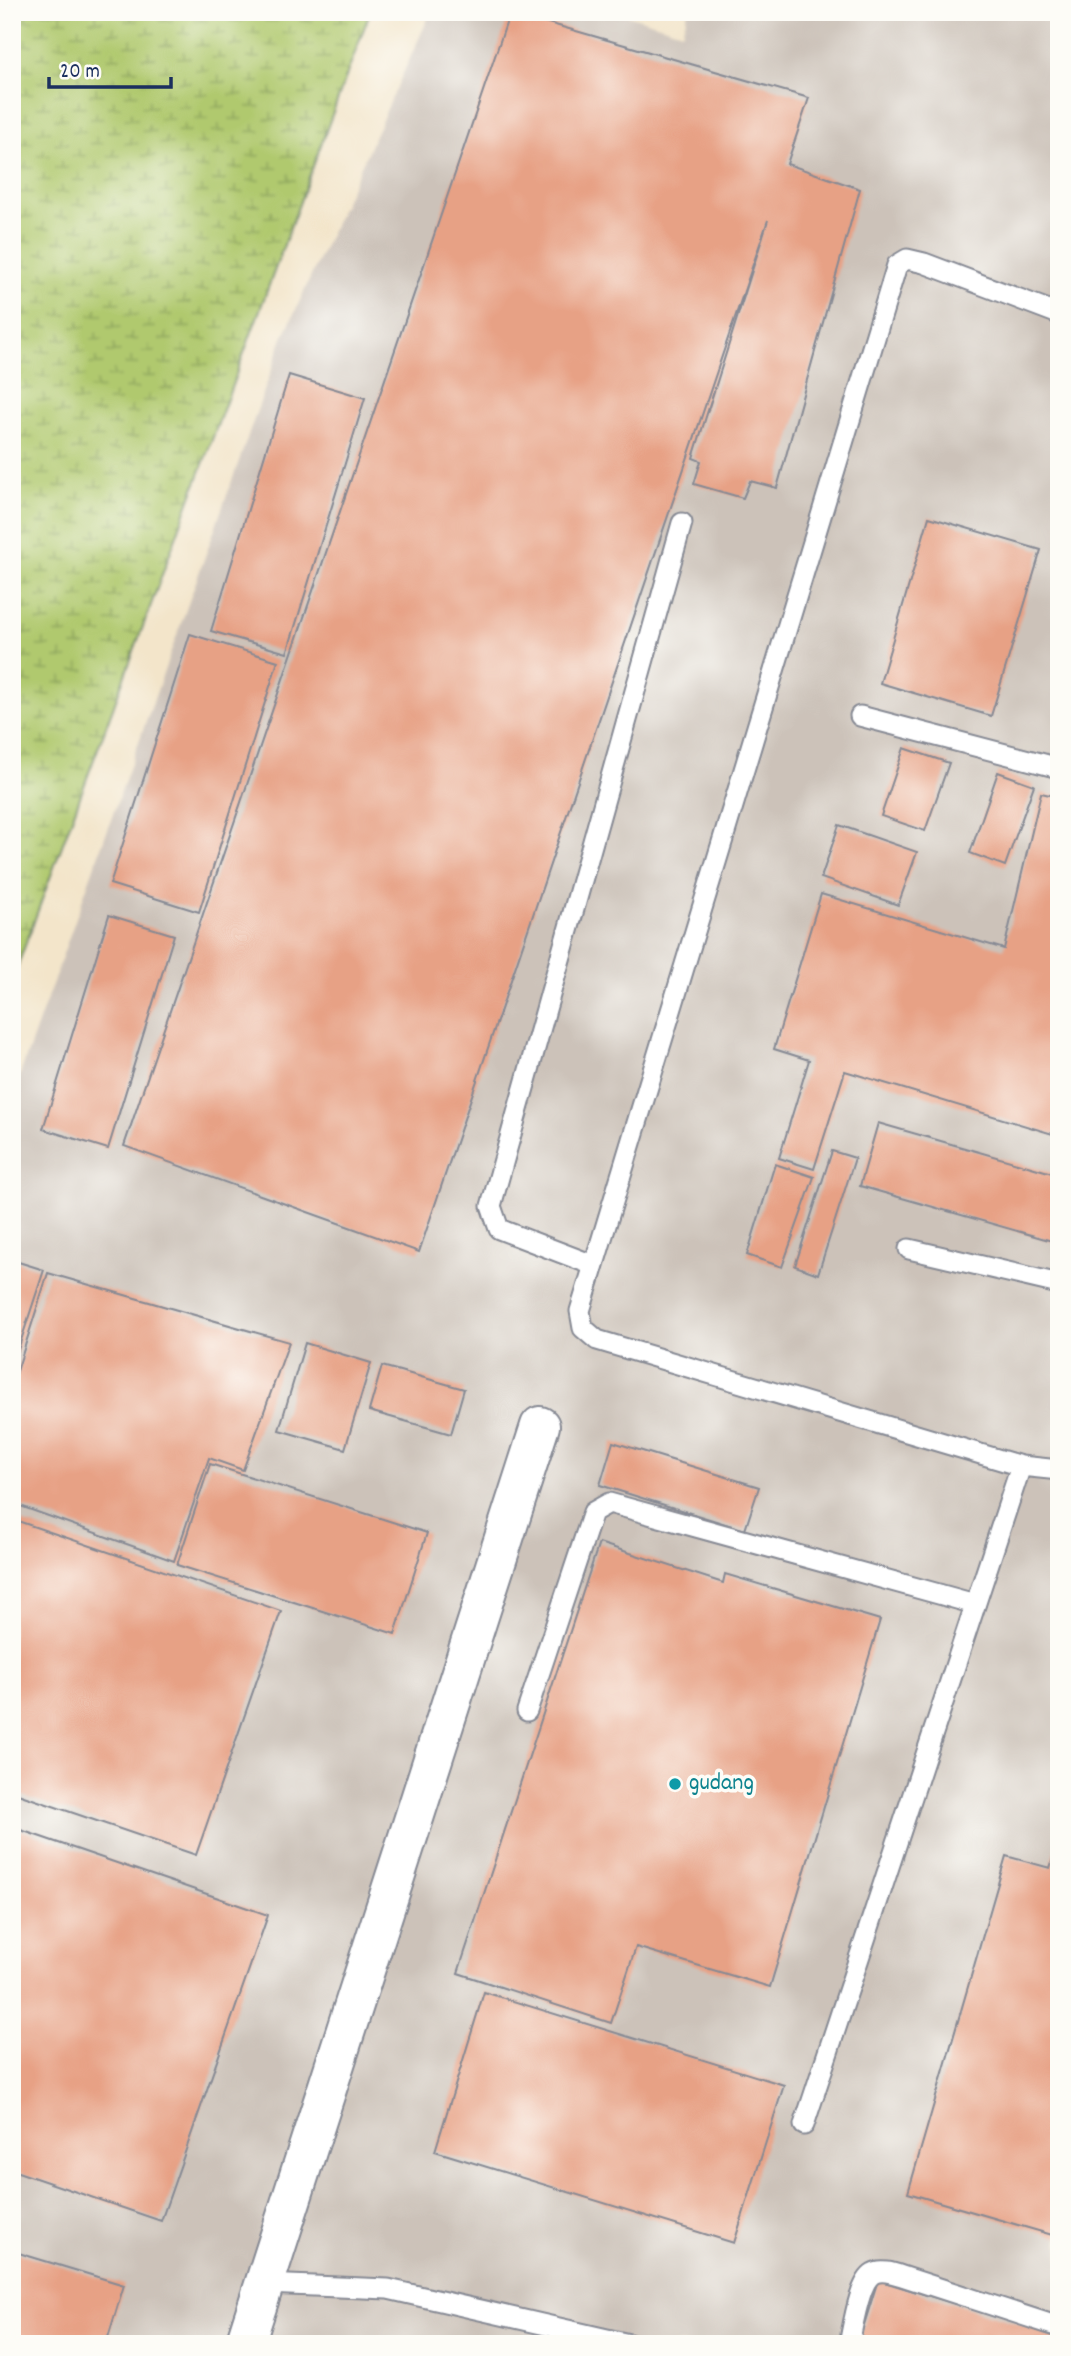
<svg xmlns="http://www.w3.org/2000/svg" width="1071" height="2356" font-family="Dekko,sans-serif">
  <style>
    .industrial { fill: #ccc2b9 }
    .wetland { fill: url(#wetland-marsh); stroke: #667c66; stroke-width: 2 }
    .building { fill: #e7a185 }
    .lines { fill: none; stroke-linecap: round; stroke-linejoin: round }
    .service-casing { stroke: #878a94; stroke-width: 23 }
    .minor-casing { stroke: #878a94; stroke-width: 42 }
    .service { stroke: #fff; stroke-width: 19 }
    .minor { stroke: #fff; stroke-width: 38 }
    .culture-dot { fill: #0f9aa8; stroke: #fdfcf7; stroke-width: 2.5 }
    .labels { text-anchor: middle; dominant-baseline: central; stroke-width: 7; stroke-linejoin: round; paint-order: stroke }
    .culture-label { font-size: 24px; fill: #0d838f; stroke: #fdfcf7; text-anchor: start }
  </style>
  <defs>
    <pattern id="wetland-marsh" width="20" height="14" patternUnits="userSpaceOnUse" patternTransform="scale(1.75)"><rect width="20" height="14" fill="#b0c96e"/><path d="M1 5h8M5 5V1M11 12h8M15 12V8" fill="none" stroke="#8ea45e"/></pattern>
  </defs>
  <rect width="100%" height="100%" fill="#fdfcf7"/>
  <filter id="ink" filterUnits="userSpaceOnUse"><feTurbulence type="fractalNoise" baseFrequency=".0143" numOctaves="2"/><feDisplacementMap in="SourceGraphic" scale="14" xChannelSelector="R" yChannelSelector="G"/><feConvolveMatrix kernelMatrix="1 2 1 2 8 2 1 2 1" color-interpolation-filters="sRGB"/></filter>
  <filter id="wash" filterUnits="userSpaceOnUse"><feTurbulence type="fractalNoise" baseFrequency=".00686" numOctaves="4" result="noise"/><feDisplacementMap in="SourceGraphic" scale="28" xChannelSelector="R" yChannelSelector="G"/><feGaussianBlur stdDeviation="1.57" result="paint"/><feColorMatrix in="noise" values="0 0 0 0 0 0 0 0 0 0 0 0 0 0 0 0 0 1.4 0 .05"/><feComposite in="paint" operator="in"/></filter>
  <g filter="url(#wash)">
    <rect width="100%" height="100%" fill="#f3e5ca"/>
    <polygon class="industrial" points="431,12 618,12 682,32 688,12 1059,12 1059,2344 12,2344 12,1097 283,338"/>
    <polygon class="wetland" points="12,12 370,12 12,981"/>
    <g id="blocks">
      <g class="building">
        <polygon points="510,12 809,98 787,164 860,189 777,488 750,481 743,498 694,484 701,461 693,458 768,220 419,1252 124,1146"/>
        <polygon points="289,375 365,398 287,653 211,631"/>
        <polygon points="929,517 1041,550 991,716 880,683"/>
        <polygon points="190,634 278,661 199,912 110,884"/>
        <polygon points="904,748 949,763 925,831 881,816"/>
        <polygon points="998,772 1034,785 1005,866 970,853"/>
        <polygon points="1041,793 1059,797 1059,1136 845,1071 814,1169 779,1158 809,1060 774,1049 821,894 1004,949"/>
        <polygon points="839,825 917,852 898,905 821,878"/>
        <polygon points="109,915 174,935 108,1149 43,1129"/>
        <polygon points="878,1123 1059,1175 1059,1243 860,1186"/>
        <polygon points="832,1151 855,1158 818,1274 795,1266"/>
        <polygon points="775,1164 814,1177 782,1267 747,1255"/>
        <polygon points="12,1260 44,1270 13,1365 12,1365"/>
        <polygon points="48,1273 289,1342 243,1470 209,1458 174,1561 12,1503 12,1387"/>
        <polygon points="305,1343 371,1363 345,1449 279,1430"/>
        <polygon points="382,1366 464,1389 451,1434 369,1411"/>
        <polygon points="613,1442 759,1487 745,1530 600,1485"/>
        <polygon points="210,1464 427,1533 395,1634 177,1565"/>
        <polygon points="12,1519 281,1611 196,1855 12,1792"/>
        <polygon points="599,1543 723,1583 725,1574 880,1620 770,1987 636,1947 611,2023 458,1973"/>
        <polygon points="12,1827 268,1915 161,2221 12,2170"/>
        <polygon points="1059,1839 1059,2237 908,2193 1006,1856 1050,1868"/>
        <polygon points="484,1992 784,2085 734,2243 435,2151"/>
        <polygon points="12,2251 124,2285 106,2344 12,2344"/>
        <polygon points="878,2280 1059,2336 1059,2344 858,2344"/>
      </g>
    </g>
  </g>
  <g filter="url(#ink)">
    <use href="#blocks" fill-opacity="0" stroke="#878a94" stroke-width="2"/>
    <g class="lines">
      <g class="service-casing">
        <g id="service">
          <polyline points="1059,314 924,263 907,259 897,265 580,1311 583,1328 597,1340 1021,1466 1059,1470"/>
          <polyline points="860,716 1059,768"/>
          <polyline points="909,1249 1059,1284"/>
          <polyline points="593,1265 499,1229 491,1206 682,523"/>
          <polyline points="527,1711 593,1512 609,1503 975,1604"/>
          <polyline points="804,2125 1021,1466"/>
          <polyline points="264,2284 388,2289 629,2344"/>
          <path d="M849,2344C853,2327 859,2282 873,2274C881,2269 893,2273 902,2276L1059,2327"/>
        </g>
      </g>
      <g class="minor-casing">
        <polyline id="minor" points="245,2344 540,1426"/>
      </g>
      <use href="#service" class="service"/>
      <use href="#minor" class="minor"/>
    </g>
  </g>
  <circle class="culture-dot" cx="675" cy="1784" r="7"/>
  <g class="labels">
    <g class="culture-label">
      <text x="689" y="1784">gudang</text>
    </g>
  </g>
  <rect width="1071" height="2356" fill="none" stroke="#fdfcf7" stroke-width="42"/>
  <path d="M49 77v10h122v-10" fill="none" stroke="#1b2f5e" stroke-width="3.5"/>
  <text x="60" y="77" font-size="21" fill="#1b2f5e" stroke="#fdfcf7" stroke-width="5" paint-order="stroke">20 m</text>
</svg>
